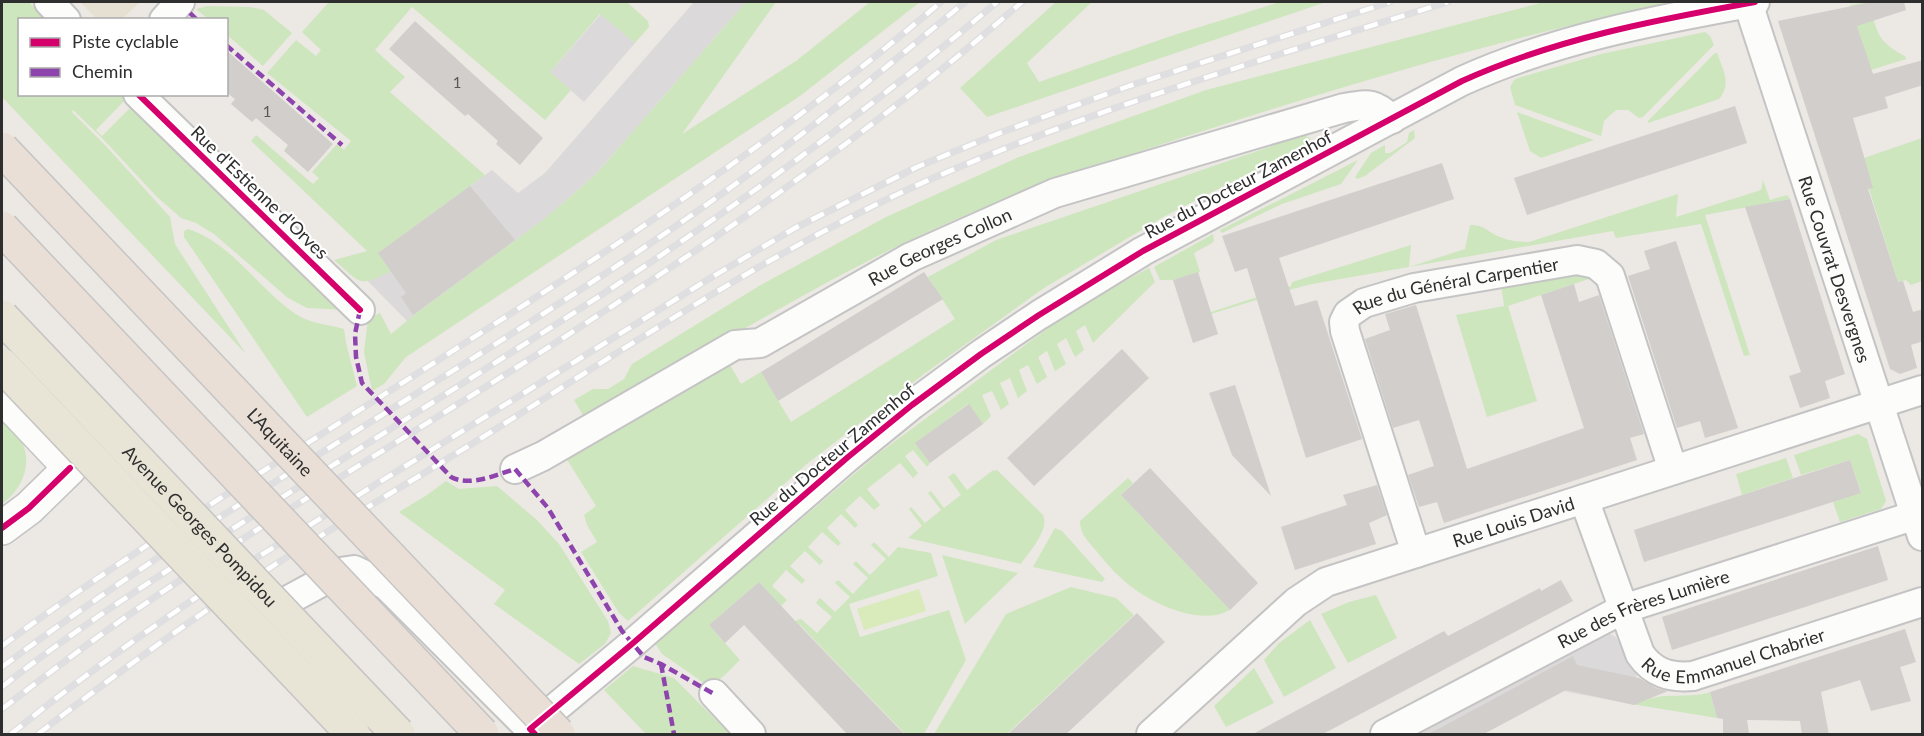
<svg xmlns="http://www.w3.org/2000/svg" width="1924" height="736" font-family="Lato,sans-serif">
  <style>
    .industrial { fill: #dcd9db }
    .education { fill: #e6e0d3 }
    .green { fill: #cee6be }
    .pitch { fill: #d9eabb }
    .building { fill: #d1cecb }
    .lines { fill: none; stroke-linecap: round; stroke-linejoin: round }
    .minor-casing { stroke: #c5c4c5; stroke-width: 32 }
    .tertiary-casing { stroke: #c5c4c5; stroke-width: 36 }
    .minor { stroke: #fcfcfb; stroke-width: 28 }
    .tertiary { stroke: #fcfcfb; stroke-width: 33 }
    .rail-casing { stroke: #dfdfe1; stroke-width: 7 }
    .rail { stroke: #fff; stroke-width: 4.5; stroke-dasharray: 14; stroke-linecap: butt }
    .primary-bridge-casing { stroke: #c6c5c4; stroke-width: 36; stroke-linecap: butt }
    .motorway-bridge-casing { stroke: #c6c5c4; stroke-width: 36; stroke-linecap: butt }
    .primary-bridge { stroke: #e8e4d6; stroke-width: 33 }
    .motorway-bridge { stroke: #eadfd6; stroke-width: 33 }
    .quiet { stroke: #8e44ad; stroke-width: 4.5; stroke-dasharray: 9 4.5; stroke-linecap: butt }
    .cycleway-casing { stroke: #fff; stroke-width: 10 }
    .cycleway { stroke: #d6006c; stroke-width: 6 }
    .labels { text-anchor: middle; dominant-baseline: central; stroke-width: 4.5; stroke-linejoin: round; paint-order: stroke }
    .number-label { font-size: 15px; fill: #585857 }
    .street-label { font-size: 18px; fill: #2e2e2e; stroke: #fff }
  </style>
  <rect width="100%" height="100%" fill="#ece8e4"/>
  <g class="industrial">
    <polygon points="694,2 746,2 595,175 548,216 407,321 356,269 492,170 518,193 545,173"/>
    <polygon points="601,14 635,43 584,102 550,72"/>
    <polygon points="1606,632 1616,637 1631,667 1637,673 1631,704 1563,691 1482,734 1413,734"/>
  </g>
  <polygon class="education" points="80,2 140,2 121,20 97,19"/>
  <g class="green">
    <polygon points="2,2 29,2 46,19 20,20 20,94 122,95 126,99 96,130 102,136 133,105 346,310 307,308 288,298 214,234 196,223 181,218 157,197 101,137 73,110 72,112 106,146 170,217 175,244 246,354 2,97"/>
    <path d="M329,2H627L648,21L649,27L635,43L600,14L550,72L571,90L545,120L412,7L375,50L405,77L390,92L485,175L378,253L391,271C358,289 360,282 334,260L367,251L251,141L256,135L313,184L319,178L312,172L337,144L344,150L351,141L267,73L296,40L316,56L321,50L302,32Z"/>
    <polygon points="746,2 776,2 682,134 796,61 870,2 920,2 800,96 406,357 384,384 372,391 364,352 368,319 380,313 391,334 414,315 548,216 595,175"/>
    <polygon points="1056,2 1092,2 1027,63 1039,82 1174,35 1280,2 1326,2 987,117 960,88"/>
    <path d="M1544,2H1672C1519,35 1368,78 1219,126C1118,158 1016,191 921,235C805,289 698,359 584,417L574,400L593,389H608L624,379L632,364L759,286L886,217L1019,157L1206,90Z"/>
    <path d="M1870,2C1876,31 1877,42 1905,56L1906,59L1871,70L1850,5Z"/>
    <polygon points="207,6 251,7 264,10 292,33 263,66 227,35 226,20 208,19 196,9"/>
    <polygon points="1705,32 1710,36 1714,45 1643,117 1639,118 1628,110 1616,110 1604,121 1601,136 1515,105 1510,87 1514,80 1518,78 1601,54"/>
    <path d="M1715,53H1717C1723,70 1732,84 1719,99L1648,123V121Z"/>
    <polygon points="1517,112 1594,140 1541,158 1530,151"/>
    <polygon points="1414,130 1415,138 1365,176 1357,179 1355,177 1371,153 1385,145 1385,153 1390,153 1407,142 1409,133"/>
    <polygon points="1304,135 1310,138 1311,142 1165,216 1044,288 924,374 808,463 628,621 619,613 581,552 597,542 587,525 584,515 596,506 566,458 719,360 730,365 741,384 761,372 791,422 955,319 928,277 996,240"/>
    <polygon points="1922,138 1922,281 1911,285 1906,280 1898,282 1869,189 1864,158"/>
    <polygon points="1358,160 1341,184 1282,204 1222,233 1220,230"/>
    <path d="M1763,180L1770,200L1787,195L1790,199L1705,215L1750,355L1744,356L1701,224L1616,238L1613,231L1312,284L1289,290L1211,314V312L1291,286L1292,282L1411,245L1409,267L1465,249L1470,225C1486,225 1487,232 1500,237C1509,241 1519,242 1529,242L1678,194L1676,217L1761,190Z"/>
    <path d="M188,229C233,243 260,292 299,316C311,323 330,325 344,329L346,343L357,386L307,417L184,237V231Z"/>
    <polygon points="1213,234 1214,241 1212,243 1194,253 1200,272 1173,280 1160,280 1154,267"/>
    <path d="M1149,268L1155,282L1093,343L1085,325L1076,331L1084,350L1075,357L1066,338L1057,344L1066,364L1055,371L1047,351L1038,357L1047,377L1037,384L1028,365L1019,370L1027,391L1018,398L1010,378L1000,383L1009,404L1001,410L992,391L982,395L991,416L983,424L968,404L916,443L930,463L927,467L913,450L905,456L918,473L913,478L900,463L867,489L880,505L874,510L860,496L845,510L858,525L855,528L841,514L827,528L841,543L838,546L822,532L808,547L823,561L820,565L805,551L790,566L805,580L802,584L786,570L772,586L787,600L781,606L759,582L709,625L740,660C730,669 720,683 707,685L662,654L655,643L879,453L1078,306Z"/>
    <polygon points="1574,272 1586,275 1589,279 1508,306 1537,401 1487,417 1456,315 1504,306 1501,284"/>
    <path d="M2,417C8,424 18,433 22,442C33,466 21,490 2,504Z"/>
    <polygon points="1858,434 1867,439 1886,501 1881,509 1840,522 1833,502 1861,492 1850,460 1801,475 1794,455"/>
    <polygon points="1786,458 1793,478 1742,495 1736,474"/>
    <path d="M997,470L1043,515C1050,530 1029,552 1021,564L908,538L922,526L909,509L911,507L925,523L941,510L928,493L931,491L944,508L961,495L948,477L954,473L967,490L992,471Z"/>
    <path d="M1128,478L1133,483L1121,495L1230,610C1198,628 1143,600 1120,577C1112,570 1105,561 1098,553C1090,543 1080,535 1080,521Z"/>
    <polygon points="446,481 459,489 497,486 537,520 559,544 608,621 611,633 605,644 579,664 494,604 505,590 399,512 427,495"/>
    <polygon points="1055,528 1062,531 1105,579 1102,582 1033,567"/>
    <polygon points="874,542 889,557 898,547 931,553 938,576 849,604 860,637 949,610 966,660 924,734 905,734 800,625 769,652 797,620 801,619 817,633 832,617 816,603 820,598 835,612 850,597 835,583 838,580 853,594 868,578 853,564 856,561 870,575 886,559 871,545"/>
    <polygon points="942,555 1018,573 965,624"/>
    <polygon points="1071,587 1116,598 1134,615 1007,734 934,734 1006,614"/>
    <polygon points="1376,595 1397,638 1348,663 1321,614 1349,602"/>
    <polygon points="1310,620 1336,668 1284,697 1264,660 1279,643"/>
    <polygon points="633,666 674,678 730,734 646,734 604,690"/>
    <polygon points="1254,668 1274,703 1226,727 1214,706"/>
    <path d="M1636,677L1646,700C1666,692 1689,699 1710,692L1717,718L1631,704Z"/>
  </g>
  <polygon class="pitch" points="919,589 926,611 864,630 857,609"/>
  <g class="building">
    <polygon points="1872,2 1904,2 1906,10 1857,26 1873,74 1923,60 1923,85 1885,97 1888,108 1853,118 1873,188 1868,189 1898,282 1903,281 1913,312 1923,309 1923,341 1911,345 1917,368 1900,374 1890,369 1778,21"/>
    <polygon points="415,21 543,138 520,165 496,144 498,141 468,114 465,116 389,49"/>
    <polygon points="226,50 333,144 308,172 284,151 288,145 256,118 252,122 231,104 235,99 226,92"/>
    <polygon points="1735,106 1747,143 1527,215 1514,178"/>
    <polygon points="1442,163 1454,199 1279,258 1295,306 1317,300 1362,439 1306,458 1247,268 1235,272 1222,236"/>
    <polygon points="470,186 515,240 413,315 401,297 406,293 378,253"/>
    <polygon points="1790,199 1845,374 1825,381 1830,398 1800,408 1789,376 1801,372 1745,207"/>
    <polygon points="1676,241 1738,428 1705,438 1700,421 1677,428 1628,276 1650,269 1644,251"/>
    <polygon points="924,272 943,299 778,401 761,372"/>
    <polygon points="1198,272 1218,334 1193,343 1173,280"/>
    <polygon points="1574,284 1579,302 1599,295 1644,434 1630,438 1637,460 1444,523 1437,502 1419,507 1408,475 1434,466 1419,420 1393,428 1365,339 1390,330 1385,314 1416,305 1467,469 1584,428 1541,295"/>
    <polygon points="1122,349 1149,378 1034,486 1007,458"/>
    <polygon points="1235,385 1271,496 1232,455 1209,393"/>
    <polygon points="969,404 983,424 930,463 915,443"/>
    <polygon points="1850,460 1861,493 1644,562 1634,530"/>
    <polygon points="1150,468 1258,583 1230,610 1121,495"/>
    <polygon points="1377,485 1387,515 1369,523 1376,544 1295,570 1281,527 1347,505 1343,495"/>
    <polygon points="1878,546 1888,580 1672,650 1662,617"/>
    <polygon points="1561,580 1573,601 1321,735 1251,735 1444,631 1448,636 1540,588 1541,591"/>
    <polygon points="759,582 799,625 905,735 848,735 744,625 725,643 709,625"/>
    <polygon points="1137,613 1165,642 1065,735 1007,735"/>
    <polygon points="1905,629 1916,662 1900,667 1911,701 1871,711 1860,680 1821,692 1829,735 1802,735 1800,721 1747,720 1749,733 1723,733 1723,719 1717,718 1710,692"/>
    <polygon points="1573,656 1577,665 1639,678 1656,688 1668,691 1634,705 1566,690 1482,735 1427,735"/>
  </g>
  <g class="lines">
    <g class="minor-casing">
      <g id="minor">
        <polyline points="49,2 66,20"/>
        <path id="s1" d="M1748,3L1922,536"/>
        <polyline points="164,20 180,2"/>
        <polyline points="138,94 360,310"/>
        <path id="s2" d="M515,469L543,456L735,345L760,343L911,257L1055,193L1344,108C1369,104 1373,102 1392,119"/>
        <path id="s3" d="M1584,499L1640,654C1653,673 1670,678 1693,676L1922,602"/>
        <path id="s4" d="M1416,553L1345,331L1344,322L1348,314L1364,303L1414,288L1577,260L1596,264L1610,276L1673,470"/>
        <polyline points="255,613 283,603 340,572 354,570 386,585 535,734"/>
        <polyline points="714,694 751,734"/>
        <path d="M530,729L632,644L848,457L912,405L981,354L1039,315L1143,251L1462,81C1555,39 1655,20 1755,2"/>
        <path id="s5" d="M1151,734L1296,602L1326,582L1922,390"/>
        <path id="s6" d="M1385,734L1623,609L1916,515"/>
      </g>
    </g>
    <g class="tertiary-casing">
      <polyline id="tertiary" points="2,396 70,468 29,508 2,528"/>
    </g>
    <use href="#minor" class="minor"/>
    <use href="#tertiary" class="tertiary"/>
    <g class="rail-casing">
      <g id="rail">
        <path d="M2,646C113,563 233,491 350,416C554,287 758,158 941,2"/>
        <path d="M2,667C220,504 462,374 686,219C783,152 875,77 965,2"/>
        <path d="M2,687C76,628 157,577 237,526C331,466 426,407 520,347C686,243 847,129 997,2"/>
        <path d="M2,709C53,670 104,631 158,595C282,511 411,434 538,354C706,247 872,133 1022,2"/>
        <path d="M11,734C86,673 164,618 245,565L712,277L795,228L917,167L1002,132L1129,86L1390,2"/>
        <path d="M38,734C108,680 179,628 253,579C333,526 418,478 499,427C640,339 779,246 931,179C1098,107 1274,56 1448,2"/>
      </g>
    </g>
    <use href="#rail" class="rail"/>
    <g class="primary-bridge-casing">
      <g id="primary-bridge">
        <path id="s7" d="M2,317L398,734"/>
        <polyline points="2,365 353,734"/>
      </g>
    </g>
    <g class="motorway-bridge-casing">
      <g id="motorway-bridge">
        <path id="s8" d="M2,149L558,734"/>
        <polyline points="2,228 482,734"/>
      </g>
    </g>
    <use href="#primary-bridge" class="primary-bridge"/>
    <use href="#motorway-bridge" class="motorway-bridge"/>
    <g class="quiet">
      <polyline points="190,13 197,20"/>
      <polyline points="226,45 342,145"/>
      <path d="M360,310L355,334L356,357L362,383L451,477C470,487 496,475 515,469L548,508L622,631L644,657L661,664L714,694"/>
      <polyline points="661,664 674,734"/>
    </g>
    <g class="cycleway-casing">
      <g id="cycleway">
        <polyline points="138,94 360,310"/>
        <polyline points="2,528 29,508 70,468"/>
        <path d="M535,734L530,729L632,644L848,457L912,405L981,354L1039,315L1143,251L1462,81C1555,39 1655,20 1755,2"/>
      </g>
    </g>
    <use href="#cycleway" class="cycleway"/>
  </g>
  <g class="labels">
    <g class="number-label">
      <text x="457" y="82">1</text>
      <text x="267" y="111">1</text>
    </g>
    <g class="street-label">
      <text transform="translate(1238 184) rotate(-28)">Rue du Docteur Zamenhof</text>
      <text transform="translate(260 192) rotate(44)">Rue d'Estienne d'Orves</text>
      <text stroke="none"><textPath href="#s2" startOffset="482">Rue Georges Collon</textPath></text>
      <text stroke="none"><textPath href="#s1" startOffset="280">Rue Couvrat Desvergnes</textPath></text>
      <text stroke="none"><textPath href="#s4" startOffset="364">Rue du Général Carpentier</textPath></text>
      <text stroke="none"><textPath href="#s8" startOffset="404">L'Aquitaine</textPath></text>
      <text transform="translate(832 454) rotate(-40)">Rue du Docteur Zamenhof</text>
      <text stroke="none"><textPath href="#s5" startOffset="429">Rue Louis David</textPath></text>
      <text stroke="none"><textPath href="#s7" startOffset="288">Avenue Georges Pompidou</textPath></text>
      <text stroke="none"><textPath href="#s6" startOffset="288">Rue des Frères Lumière</textPath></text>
      <text stroke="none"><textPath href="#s3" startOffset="268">Rue Emmanuel Chabrier</textPath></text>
    </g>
  </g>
  <rect width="1924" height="736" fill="none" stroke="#2e2e2e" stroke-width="6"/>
  <rect x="18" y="18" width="210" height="78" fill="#ffffff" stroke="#ababab" stroke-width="1.5"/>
  <rect x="30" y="38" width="30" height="9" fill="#d6006c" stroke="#ababab" stroke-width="1.5"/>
  <text x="72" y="48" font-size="18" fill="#2e2e2e">Piste cyclable</text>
  <rect x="30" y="68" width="30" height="9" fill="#8e44ad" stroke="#ababab" stroke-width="1.5"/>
  <text x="72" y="78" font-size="18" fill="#2e2e2e">Chemin</text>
</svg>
